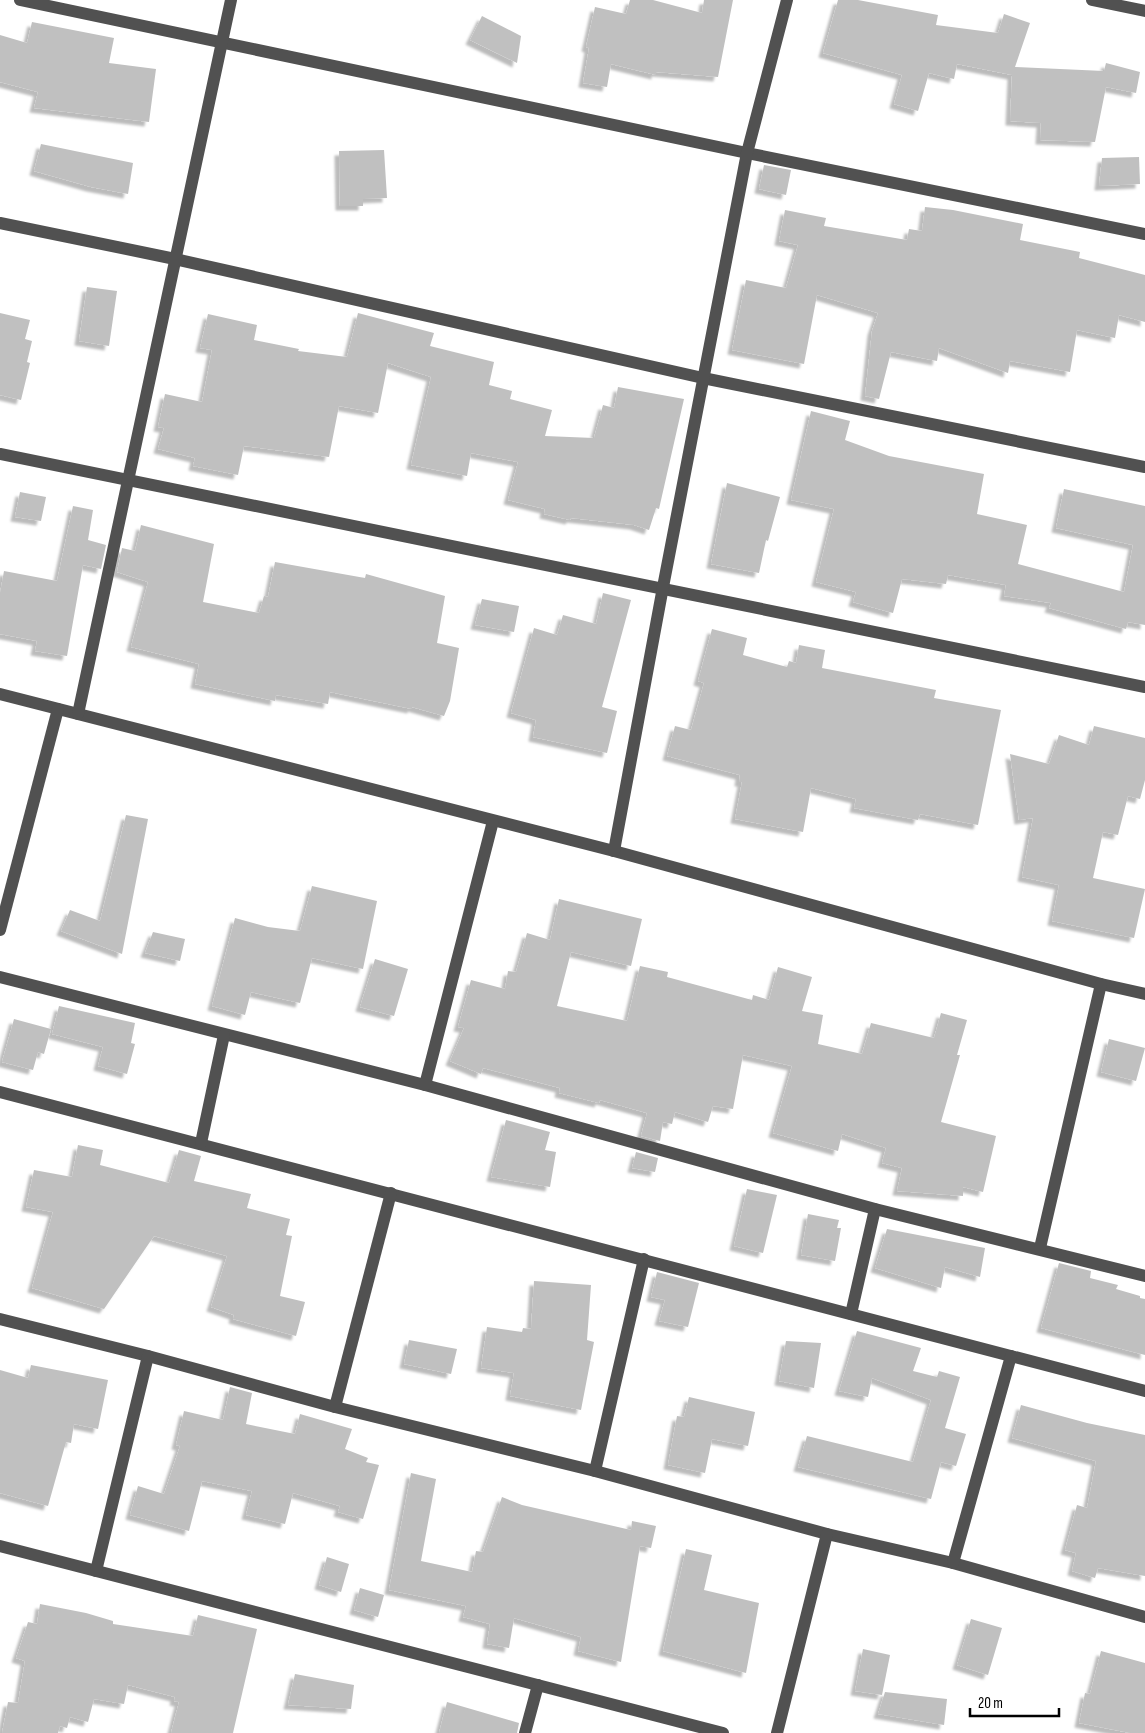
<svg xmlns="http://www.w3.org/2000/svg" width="1145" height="1733" font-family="'Sofia Sans Condensed',sans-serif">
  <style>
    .building { fill: #c0c0c0; filter: url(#shadow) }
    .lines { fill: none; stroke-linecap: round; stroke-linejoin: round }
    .minor { stroke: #515151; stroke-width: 12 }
  </style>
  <defs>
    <filter id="shadow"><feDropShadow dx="-4.5" dy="4.5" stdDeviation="1" flood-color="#0004"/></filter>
  </defs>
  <rect width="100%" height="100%" fill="#fff"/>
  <g class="building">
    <polygon points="630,0 653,0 702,13 704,0 733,0 718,77 656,72 656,75 611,64 607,87 583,83 589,48 586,47 595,7 626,14"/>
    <polygon points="838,0 858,0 938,15 936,25 998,33 1004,14 1030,23 1015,67 1104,71 1106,63 1140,72 1136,93 1106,87 1095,142 1040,140 1041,123 1010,121 1012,75 957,64 954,79 929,73 918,111 894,104 902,75 823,53"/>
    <polygon points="482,16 521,36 517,63 470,40"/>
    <polygon points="32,22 114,38 109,63 156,69 149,122 34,108 38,92 0,82 0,35 27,43"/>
    <polygon points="41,144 133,163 128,194 91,187 34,171"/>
    <polygon points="384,150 387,198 363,199 363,206 340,206 339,151"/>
    <polygon points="1139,157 1140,184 1099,186 1102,158"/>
    <polygon points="764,165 791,170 786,195 759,189"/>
    <polygon points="925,207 953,210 1023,224 1020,240 1080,252 1079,258 1145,275 1145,322 1119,315 1115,338 1077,330 1070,372 1010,361 1008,373 939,348 937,361 891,352 879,399 865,396 872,331 878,313 817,295 804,364 732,350 746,280 786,288 798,245 779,241 785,210 826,218 824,226 907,240 909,229 922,231"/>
    <polygon points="87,287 117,291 109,346 79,341"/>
    <polygon points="0,313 30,320 25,339 32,341 27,362 30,363 21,400 0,395"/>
    <polygon points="358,313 434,333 430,346 494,362 489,385 512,391 510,399 552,410 545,436 594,438 603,405 614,408 618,387 684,399 659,509 656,508 649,530 634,525 571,518 570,520 544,514 545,509 508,500 518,462 471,453 467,476 411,465 431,377 388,363 378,413 339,406 329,457 244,446 238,475 193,466 195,458 158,449 164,428 158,427 165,394 202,402 212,350 200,348 208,314 257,325 254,340 299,349 298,351 347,357"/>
    <polygon points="811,411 850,421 845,440 889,456 984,474 977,514 1027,525 1018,564 1124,592 1133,545 1056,528 1064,489 1145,506 1145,625 1128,622 1126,629 1049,608 1051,603 1004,596 1006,585 948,575 946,584 902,579 893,613 853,602 856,592 816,582 834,509 791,500"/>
    <polygon points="727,483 780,497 768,541 766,540 759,573 711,564"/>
    <polygon points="20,492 46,497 41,521 15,517"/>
    <polygon points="73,506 93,510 88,540 106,545 101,569 83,565 67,656 35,651 37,641 0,634 0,593 4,571 57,581"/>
    <polygon points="141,525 214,544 203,602 259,613 264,596 268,597 275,562 365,578 366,574 445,596 437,643 459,648 450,701 444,716 412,707 412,709 330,692 328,704 276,695 275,701 195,684 199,664 131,647 148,582 117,572 122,548 135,551"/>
    <polygon points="603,593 631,600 602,707 617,711 607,753 533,737 536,720 511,713 534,628 557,635 563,615 596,624"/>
    <polygon points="482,599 519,606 514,632 475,625"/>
    <polygon points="712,629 747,638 743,655 787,667 789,661 796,663 799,645 825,650 822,668 936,690 934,698 1001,710 978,825 920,814 918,820 854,808 856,799 811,788 803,832 735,819 742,782 739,782 740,775 667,756 675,726 691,730 704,683 698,681"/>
    <polygon points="1094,726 1145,738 1145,780 1140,799 1128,796 1118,835 1103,832 1093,878 1145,889 1134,938 1052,921 1059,885 1022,877 1033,818 1019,820 1010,754 1049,764 1059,735 1089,745"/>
    <polygon points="126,815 148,819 122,954 61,931 70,910 100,921"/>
    <polygon points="312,886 377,901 363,969 312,958 300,1003 251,992 245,1015 212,1006 235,918 268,927 300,931"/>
    <polygon points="559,899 642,919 631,966 571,952 557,1006 627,1021 640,966 668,972 667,977 752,1000 753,995 769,1000 778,967 812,977 802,1011 823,1015 818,1044 862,1054 871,1023 934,1038 941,1013 967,1020 957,1055 960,1055 941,1122 996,1136 983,1192 963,1187 963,1196 897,1191 902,1168 882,1163 886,1148 842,1134 838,1151 773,1133 792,1066 743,1055 733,1109 713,1106 708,1122 675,1112 672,1124 663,1122 660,1141 641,1136 647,1113 600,1100 599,1103 559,1093 560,1088 483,1068 481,1074 450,1061 464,1028 458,1027 471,980 505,989 508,971 516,972 527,933 550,940"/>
    <polygon points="153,932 185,939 180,961 145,953"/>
    <polygon points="375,959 408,969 394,1016 360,1007"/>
    <polygon points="59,1006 135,1023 131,1043 135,1044 127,1074 98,1066 103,1047 52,1034"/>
    <polygon points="14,1019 51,1029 44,1054 38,1052 33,1070 2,1062"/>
    <polygon points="1109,1039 1145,1048 1136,1081 1101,1072"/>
    <polygon points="506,1120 550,1132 545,1150 556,1152 550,1187 491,1177"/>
    <polygon points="78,1145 103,1150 100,1165 169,1183 179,1150 201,1156 194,1181 251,1194 247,1208 290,1219 286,1235 292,1236 280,1296 305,1302 296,1336 233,1319 234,1315 211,1307 227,1256 154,1236 104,1309 32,1288 53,1212 26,1207 34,1170 72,1177"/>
    <polygon points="636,1152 658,1158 655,1172 632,1168"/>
    <polygon points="747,1189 777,1195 763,1253 734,1246"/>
    <polygon points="808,1214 839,1220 837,1228 841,1228 835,1261 801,1255"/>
    <polygon points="887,1229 985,1248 980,1277 945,1267 941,1288 875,1268"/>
    <polygon points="1059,1263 1091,1271 1090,1278 1118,1285 1116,1289 1140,1296 1140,1298 1145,1299 1145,1355 1041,1328"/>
    <polygon points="657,1272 699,1283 688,1327 659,1321 665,1300 651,1297"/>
    <polygon points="534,1281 591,1285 587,1340 594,1342 581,1410 510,1396 514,1373 481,1368 487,1327 522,1332 523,1328 531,1329"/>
    <polygon points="857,1331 921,1348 913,1371 937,1377 939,1371 960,1377 945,1428 966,1434 956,1466 941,1462 931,1499 798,1467 807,1436 913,1462 931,1400 872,1378 868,1397 839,1391"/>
    <polygon points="409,1340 457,1349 451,1374 404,1364"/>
    <polygon points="786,1341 821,1343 814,1388 779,1381"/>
    <polygon points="31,1365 108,1380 98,1429 74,1424 71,1443 66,1442 48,1506 0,1493 0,1370 28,1378"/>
    <polygon points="230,1387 252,1393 246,1424 295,1434 300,1414 352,1429 345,1449 368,1458 366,1462 379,1465 363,1519 338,1512 340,1506 293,1493 285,1524 246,1515 252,1491 202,1481 189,1531 130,1515 138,1486 164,1494 180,1446 176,1445 184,1411 223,1420"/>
    <polygon points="689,1397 755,1412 748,1446 712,1439 705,1473 668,1465 677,1416 684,1417"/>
    <polygon points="1021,1405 1087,1423 1145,1435 1145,1576 1098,1568 1095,1578 1072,1571 1076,1553 1065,1550 1077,1505 1087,1508 1096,1461 1012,1438"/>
    <polygon points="411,1473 436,1479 421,1561 472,1572 476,1551 483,1552 502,1497 522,1505 631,1530 632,1521 656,1526 651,1548 640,1546 621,1662 578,1651 581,1637 514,1618 509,1648 487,1644 490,1624 463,1617 466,1606 389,1590"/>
    <polygon points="686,1549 712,1555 704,1590 759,1603 746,1673 663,1651"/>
    <polygon points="327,1557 349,1564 341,1592 319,1585"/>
    <polygon points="360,1588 384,1595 378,1617 354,1610"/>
    <polygon points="40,1604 86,1613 113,1621 113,1624 193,1636 198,1615 257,1629 233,1733 171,1733 179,1702 174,1701 175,1697 128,1685 124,1704 94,1699 88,1722 70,1717 67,1728 60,1726 58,1733 2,1733 8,1702 18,1703 25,1661 16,1658 28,1622 37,1624"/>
    <polygon points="971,1619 1002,1628 988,1675 957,1665"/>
    <polygon points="863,1649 890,1655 882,1695 855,1691"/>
    <polygon points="1101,1651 1145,1663 1145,1733 1130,1733 1079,1723 1085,1693 1090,1694"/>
    <polygon points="295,1674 354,1685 351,1709 288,1705"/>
    <polygon points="885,1692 947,1699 944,1725 878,1714"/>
    <polygon points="447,1702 519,1723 517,1733 439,1733"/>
  </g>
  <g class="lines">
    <g class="minor">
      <polyline points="20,0 747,153 1145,234"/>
      <polyline points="1092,0 1145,11"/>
      <polyline points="0,223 175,259 703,378 1145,467"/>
      <polyline points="0,454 1145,687"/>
      <polyline points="0,694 614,851 1101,984 1145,994"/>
      <polyline points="78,714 231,0"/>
      <polyline points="614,851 663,587 747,153 787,0"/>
      <polyline points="0,930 58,709"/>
      <polyline points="0,977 425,1085 875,1209 1145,1276"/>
      <polyline points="425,1085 493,821"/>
      <polyline points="0,1092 1145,1391"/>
      <polyline points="201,1143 224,1035"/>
      <polyline points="1040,1248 1101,984"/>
      <polyline points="851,1314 875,1209"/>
      <polyline points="0,1319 148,1356 335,1407 595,1471 827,1534 953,1563 1145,1617"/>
      <polyline points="335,1407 391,1193"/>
      <polyline points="595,1471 644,1259"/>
      <polyline points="0,1546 723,1733"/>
      <polyline points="953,1563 1011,1356"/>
      <polyline points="96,1571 148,1356"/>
      <polyline points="525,1733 538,1685"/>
      <polyline points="777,1733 827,1534"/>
    </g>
  </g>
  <path d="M970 1708v8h89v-8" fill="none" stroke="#000000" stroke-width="2.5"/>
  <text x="978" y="1708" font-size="15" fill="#000000" stroke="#ffffff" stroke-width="4" paint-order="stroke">20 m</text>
</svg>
